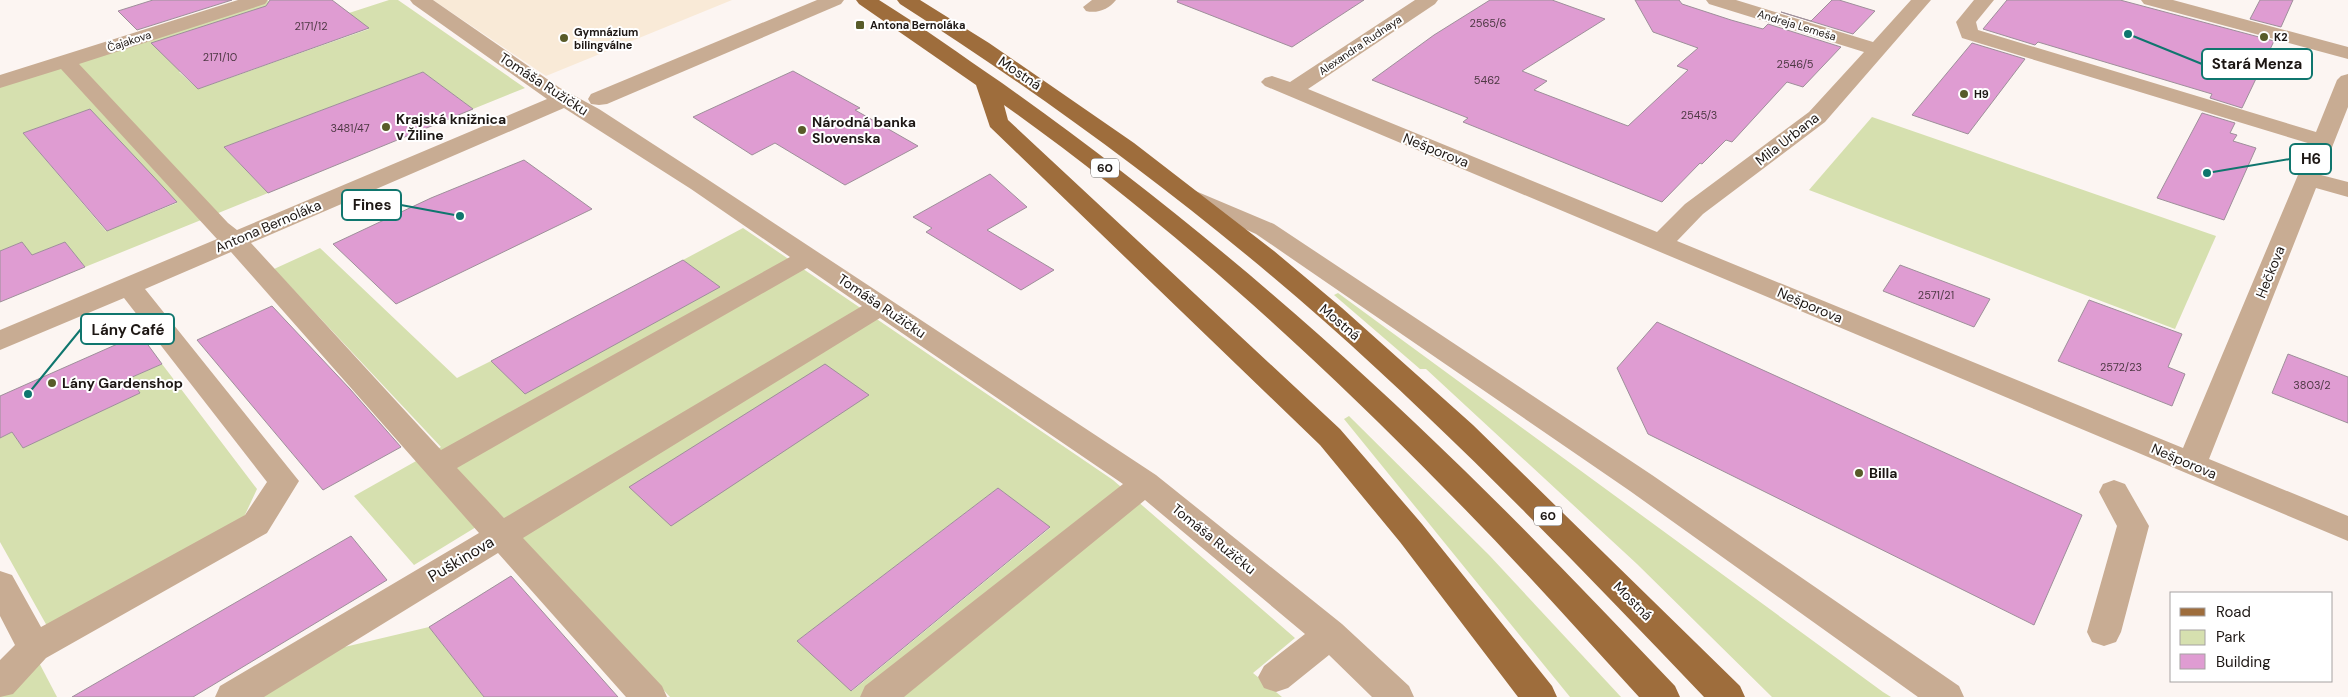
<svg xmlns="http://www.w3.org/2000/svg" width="2348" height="697" font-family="'DM Sans',sans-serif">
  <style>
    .education { fill: #f9ead7 }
    .green { fill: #d6e0af; fill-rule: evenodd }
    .building { fill: #df9cd2; stroke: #9e8f9a }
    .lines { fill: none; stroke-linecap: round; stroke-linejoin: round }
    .minor { fill: #c8ac93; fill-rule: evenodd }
    .major { fill: #9e6d3c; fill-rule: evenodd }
    .poi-dot { fill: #585b29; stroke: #fff; stroke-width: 2 }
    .labels { text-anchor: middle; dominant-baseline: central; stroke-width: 4; stroke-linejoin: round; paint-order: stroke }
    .number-label { font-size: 11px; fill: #4e3844 }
    .far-poi-label { font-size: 11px; font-weight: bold; fill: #1d1714; stroke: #fff; text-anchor: start }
    .far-street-label { font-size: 11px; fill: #1d1714; stroke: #fff }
    .shield { fill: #fff; stroke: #615d5a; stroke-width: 1 }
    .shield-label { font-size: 12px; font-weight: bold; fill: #1d1714 }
    .street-label { font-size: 14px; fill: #1d1714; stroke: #fff }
    .poi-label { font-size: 14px; font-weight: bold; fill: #1d1714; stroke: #fff; text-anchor: start }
    .near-street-label { font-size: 16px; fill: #1d1714; stroke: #fff }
    .leader { fill: none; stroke: #0f766e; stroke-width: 2 }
    .callout-dot { fill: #0f766e; stroke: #fff; stroke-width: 2 }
    .callout { fill: #fff; stroke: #0f766e; stroke-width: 2 }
    .callout-label { font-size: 15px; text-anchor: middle; font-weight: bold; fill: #1d1714 }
  </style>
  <rect width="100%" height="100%" fill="#fcf5f2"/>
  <polygon class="education" points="433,0 732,0 546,76"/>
  <g class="green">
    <path d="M271,0L349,13L389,0H398L525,88L473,109L423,72L224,147L268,193L85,267L65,242L32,255L22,242L0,251V87ZM348,13L369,29L198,89L179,72ZM90,109L177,203L106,231L23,133Z"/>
    <polygon points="1872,117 2216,236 2175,329 1809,190"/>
    <path d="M743,228L1113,480L1295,638L1253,673L1282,697H670L499,513L414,565L354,496L441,447L274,269L320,248L457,378L491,361L525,393L719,287L683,260ZM998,488L1050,528L852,691L797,641Z"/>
    <polygon points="1338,293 1883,692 1891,697 1772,697 1637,564 1426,369 1420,369 1334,295"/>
    <polygon points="162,364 257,489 243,519 47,626 0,542 0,438 12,432 23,448 140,393 130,378"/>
    <polygon points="1349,416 1489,555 1621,697 1570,697 1344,419"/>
    <polygon points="429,627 484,697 233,697 298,658"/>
    <polygon points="35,655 57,697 0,697 0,687"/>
  </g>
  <g class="building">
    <polygon points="153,0 232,0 137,30 118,11"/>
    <polygon points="270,0 332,0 369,28 198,89 151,43 266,6"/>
    <polygon points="1178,0 1364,0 1292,47 1177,2"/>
    <polygon points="1490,0 1552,0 1605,19 1522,71 1547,81 1534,90 1628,126 1688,70 1677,66 1698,48 1653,32 1635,0 1679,0 1682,4 1731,20 1763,29 1768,24 1841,47 1803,87 1787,82 1732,142 1726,140 1702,164 1700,163 1662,202 1463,122 1468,118 1372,80 1434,35"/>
    <polygon points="1832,0 1839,0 1875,11 1853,34 1781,12 1811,21"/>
    <polygon points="2007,0 2120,0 2274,41 2242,108 2210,98 2212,94 2038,42 2035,45 1983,29"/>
    <polygon points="2260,0 2293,0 2281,27 2250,19"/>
    <polygon points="1972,43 2025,59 1968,134 1912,115"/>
    <polygon points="793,71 860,108 855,110 918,146 845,185 775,143 752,155 693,117"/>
    <polygon points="423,72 473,109 268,193 224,147"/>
    <polygon points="90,109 152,175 177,202 107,231 23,133"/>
    <polygon points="2202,113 2235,123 2230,133 2237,135 2233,141 2256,148 2224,220 2157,198"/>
    <polygon points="524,160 592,209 396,304 333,244 431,198"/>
    <polygon points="990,174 1027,207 987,230 1054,270 1021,290 926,232 932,228 913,217"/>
    <polygon points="22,242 32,255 65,242 85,267 0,302 0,251"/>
    <polygon points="683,260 720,287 525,394 491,361"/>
    <polygon points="1900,265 1990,299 1974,327 1883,291"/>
    <polygon points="2089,300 2182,334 2168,367 2185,374 2172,406 2058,361"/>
    <polygon points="272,306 350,389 401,447 323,490 197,340"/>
    <polygon points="1657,322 2082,515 2034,625 1648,434 1617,368"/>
    <polygon points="140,334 162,364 130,378 140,393 23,448 12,432 0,438 0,396"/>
    <polygon points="2288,354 2348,377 2348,423 2272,393"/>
    <polygon points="825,364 869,395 671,526 629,487"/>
    <polygon points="998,488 1050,527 851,691 797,641"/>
    <polygon points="351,536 387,580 193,697 72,697"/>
    <polygon points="511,576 618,697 484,697 429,627"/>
  </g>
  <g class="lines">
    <g class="minor">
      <path d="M238,0H268L265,4L79,64L228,223L237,230L547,99L413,4L410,0H433L560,88L599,109L707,179L1156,475L1342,624L1409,686L1414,697H1372L1329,655L1288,688L1276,692L1264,688L1258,677L1264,666L1305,634L1145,500L904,697H860L865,686L1123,484L880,318L523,538L662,686L667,697H626L498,553L264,697H215L220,686L479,533L231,252L145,289L299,481L267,533L46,658L13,694L0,697V660L15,645L0,616V571L12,575L41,627L245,515L267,482L124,298L0,350V330L217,239L61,69L0,88V75ZM564,108L691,189L790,257L441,450L251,243ZM807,268L862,306L504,518L457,468Z"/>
      <polygon points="817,0 844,0 841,4 607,104 599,105 591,104 588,99 591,94"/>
      <path d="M1092,0H1116C1109,9 1097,14 1086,11L1083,7Z"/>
      <polygon points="1415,0 1438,0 1435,4 1308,89 1657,232 1685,204 1809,112 1864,52 1709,4 1706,0 1736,0 1873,42 1911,0 1931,0 1825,122 1703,214 1677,241 2183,448 2311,144 1962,38 1956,22 1974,0 1994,0 1976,22 1978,30 2316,132 2337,80 2341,76 2348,74 2348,107 2321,175 2348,182 2348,197 2316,188 2209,459 2348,516 2348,541 1265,86 1261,82 1265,78 1272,76 1290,82"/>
      <polygon points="2141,0 2173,0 2348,47 2348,59 2144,4"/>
      <polygon points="1186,187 1274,224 1652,475 1959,686 1964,697 1918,697 1630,491 1256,234 1178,199 1174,194 1178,189"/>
      <polygon points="2114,480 2125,484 2149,526 2121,632 2116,642 2104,646 2092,642 2087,632 2117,526 2099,492 2103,484"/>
    </g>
    <g class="major">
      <path d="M856,0H879C921,26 961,55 1002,83C1166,199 1321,330 1464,470C1536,540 1605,613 1675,686L1680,697H1639C1574,626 1510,554 1442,486C1307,348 1161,217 1004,105L1008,120L1340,429L1422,524L1552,686L1557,697H1518L1400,542L1320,445L990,127L976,85L859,4Z"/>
      <path d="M897,0H920L989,43L1134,143L1274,251L1342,308L1473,425L1740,686L1745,697H1704C1581,568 1457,439 1324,321C1191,204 1049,99 900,4Z"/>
    </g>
  </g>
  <g class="poi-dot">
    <rect x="855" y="20" width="10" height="10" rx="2.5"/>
    <circle cx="2264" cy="37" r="5"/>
    <circle cx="564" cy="38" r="5"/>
    <circle cx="1964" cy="94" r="5"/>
    <circle cx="386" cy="127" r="5"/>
    <circle cx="802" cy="130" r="5"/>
    <circle cx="52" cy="383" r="5"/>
    <circle cx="1859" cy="473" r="5"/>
  </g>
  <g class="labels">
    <g class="number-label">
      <text x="1488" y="23">2565/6</text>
      <text x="311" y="26">2171/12</text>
      <text x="220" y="57">2171/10</text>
      <text x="1795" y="64">2546/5</text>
      <text x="1487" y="80">5462</text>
      <text x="1699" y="115">2545/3</text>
      <text x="350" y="128">3481/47</text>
      <text x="1936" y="295">2571/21</text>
      <text x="2121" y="367">2572/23</text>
      <text x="2312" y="385">3803/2</text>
    </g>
    <g class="far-poi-label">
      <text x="870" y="25">Antona Bernoláka</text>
      <text x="574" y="32">Gymnázium<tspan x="574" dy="13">bilingválne</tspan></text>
      <text x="2274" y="37">K2</text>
      <text x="1974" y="94">H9</text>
    </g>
    <g class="far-street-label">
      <text transform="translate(1797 25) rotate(17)">Andreja Lemeša</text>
      <text transform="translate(129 41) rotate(-18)">Čajakova</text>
      <text transform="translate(1360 45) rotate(-34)">Alexandra Rudnaya</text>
    </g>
    <g class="shield">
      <rect x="1091" y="158.5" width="28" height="19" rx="4"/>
      <rect x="1534" y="506.5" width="28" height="19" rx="4"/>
    </g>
    <g class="shield-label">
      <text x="1105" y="168">60</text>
      <text x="1548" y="516">60</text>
    </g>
    <g class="street-label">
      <text transform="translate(1020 73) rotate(34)">Mostná</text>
      <text transform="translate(544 84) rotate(33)">Tomáša Ružičku</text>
      <text transform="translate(1787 139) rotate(-38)">Mila Urbana</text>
      <text transform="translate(1436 150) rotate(22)">Nešporova</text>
      <text transform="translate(268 226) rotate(-23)">Antona Bernoláka</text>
      <text transform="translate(2270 272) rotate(-68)">Hečkova</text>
      <text transform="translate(1810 305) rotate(23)">Nešporova</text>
      <text transform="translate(882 306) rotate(34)">Tomáša Ružičku</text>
      <text transform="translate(1340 322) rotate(40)">Mostná</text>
      <text transform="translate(2184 461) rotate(23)">Nešporova</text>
      <text transform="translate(1214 539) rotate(39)">Tomáša Ružičku</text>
      <text transform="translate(1633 601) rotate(45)">Mostná</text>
    </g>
    <g class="poi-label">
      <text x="396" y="119">Krajská knižnica<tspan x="396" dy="16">v Žiline</tspan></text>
      <text x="812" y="122">Národná banka<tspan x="812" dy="16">Slovenska</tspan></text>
      <text x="62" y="383">Lány Gardenshop</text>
      <text x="1869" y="473">Billa</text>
    </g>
    <g class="near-street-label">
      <text transform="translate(461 559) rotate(-31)">Puškinova</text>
    </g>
  </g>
  <path class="leader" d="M2128 34L2202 64M2207 173L2290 159M460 216L401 205M28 394L81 329"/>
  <g class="callout-dot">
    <circle cx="2128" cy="34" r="5"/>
    <circle cx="2207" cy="173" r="5"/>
    <circle cx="460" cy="216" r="5"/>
    <circle cx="28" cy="394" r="5"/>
  </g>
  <g class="callout">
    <rect x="2202" y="49" width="110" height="30" rx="5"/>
    <rect x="2290" y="144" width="41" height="30" rx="5"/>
    <rect x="342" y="190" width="59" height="30" rx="5"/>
    <rect x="81" y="314" width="93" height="30" rx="5"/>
  </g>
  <g class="callout-label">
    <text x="2257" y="69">Stará Menza</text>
    <text x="2311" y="164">H6</text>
    <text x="372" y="210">Fines</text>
    <text x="128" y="335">Lány Café</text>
  </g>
  <rect x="2170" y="592" width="162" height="90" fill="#ffffff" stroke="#a5a2a1"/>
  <rect x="2180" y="608" width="25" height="8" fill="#9e6d3c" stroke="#a5a2a1"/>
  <text x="2216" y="617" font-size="15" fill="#1d1714">Road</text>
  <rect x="2180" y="630" width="25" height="15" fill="#d6e0af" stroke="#a5a2a1"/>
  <text x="2216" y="642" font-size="15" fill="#1d1714">Park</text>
  <rect x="2180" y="654" width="25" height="15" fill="#df9cd2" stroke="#a5a2a1"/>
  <text x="2216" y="667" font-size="15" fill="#1d1714">Building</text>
</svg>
